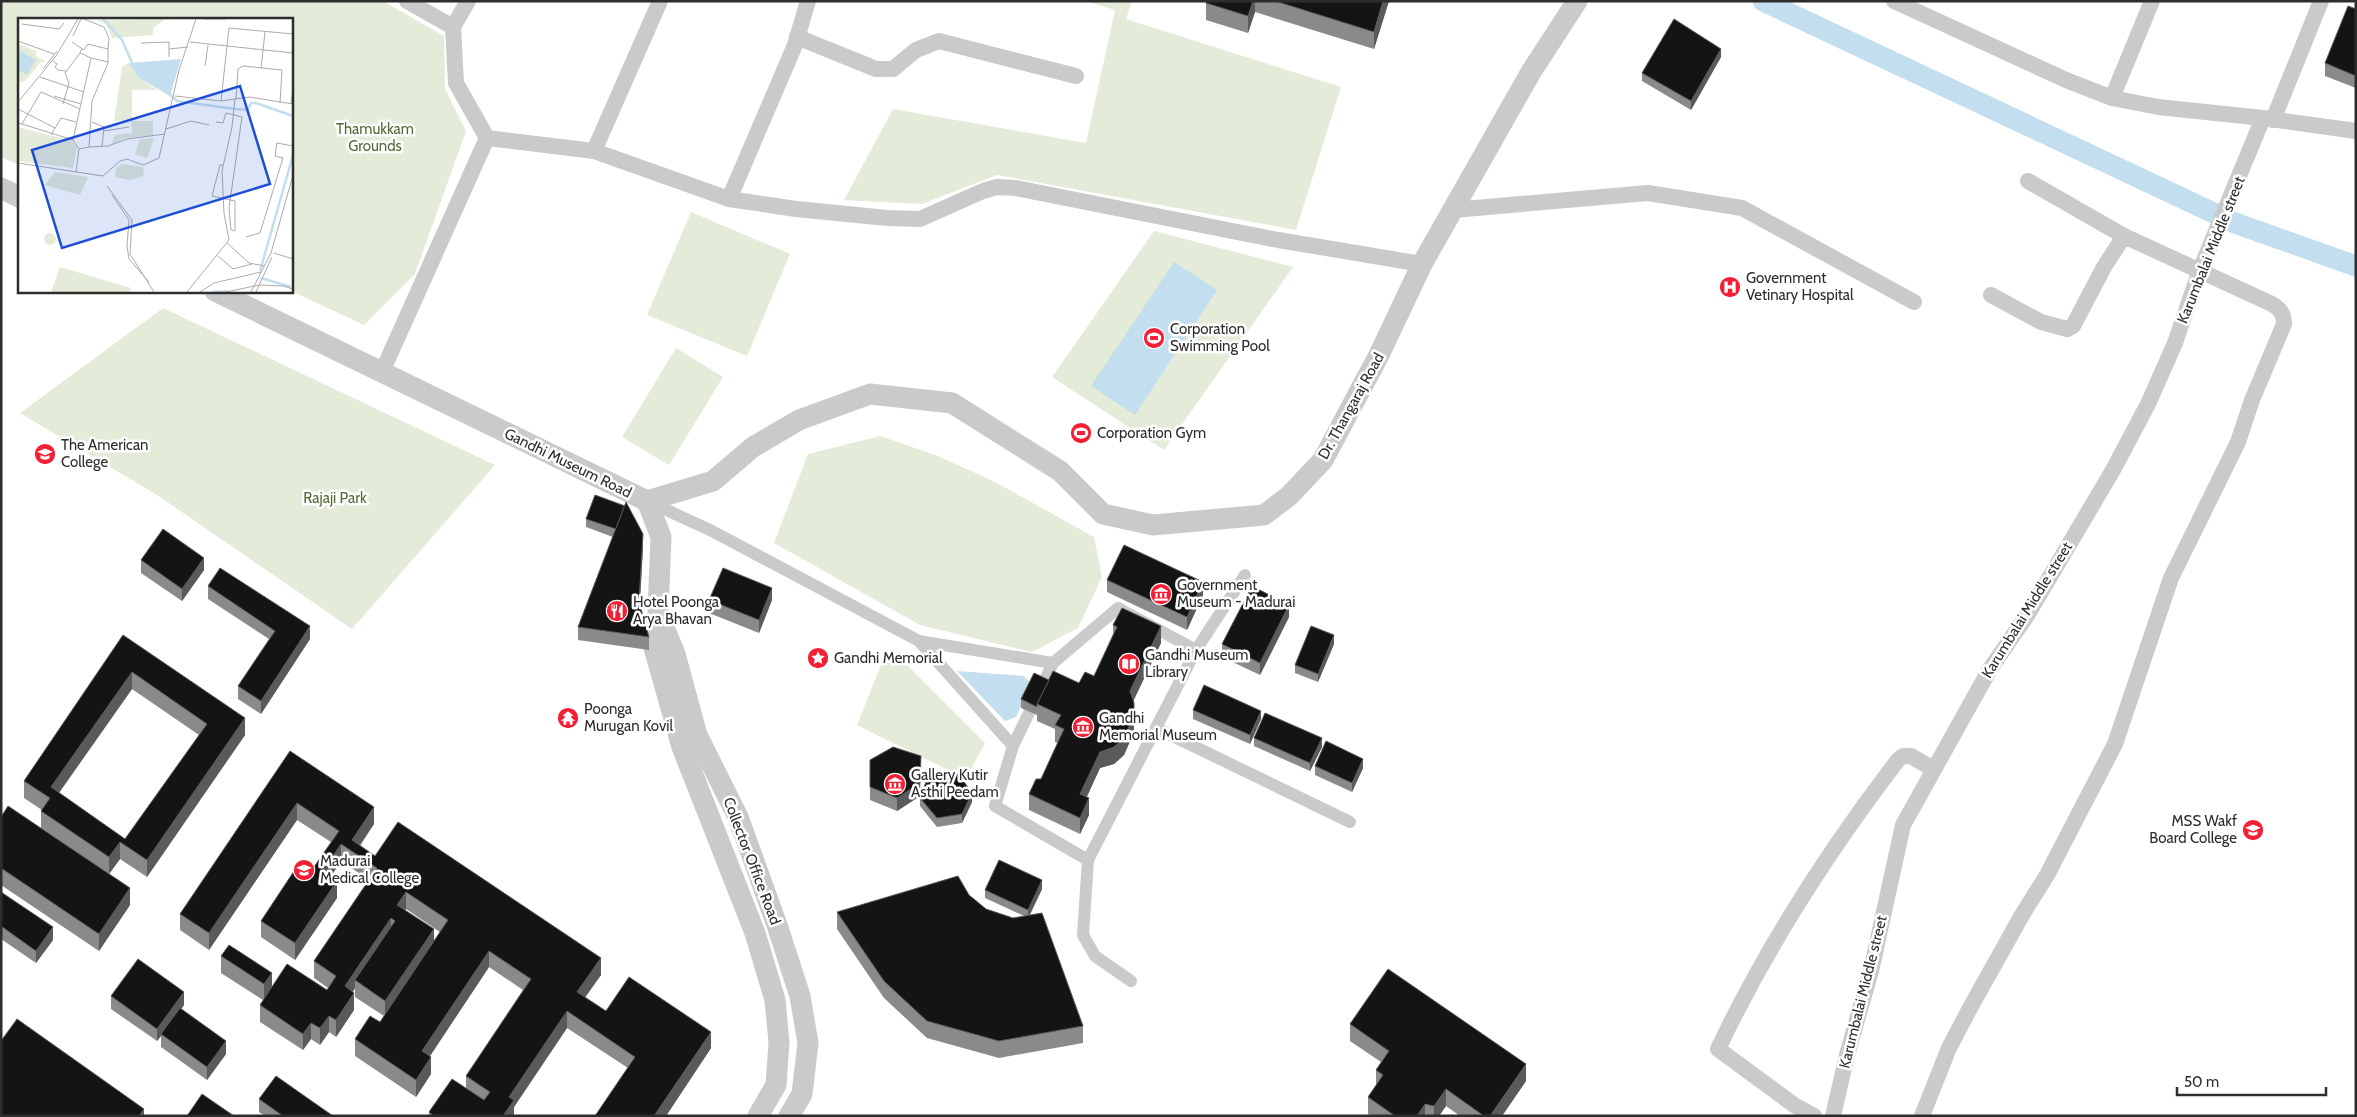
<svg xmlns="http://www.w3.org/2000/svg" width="2357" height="1117" font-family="Cabin,sans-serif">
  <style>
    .green { fill: #e4ecd9 }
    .water { fill: #c3deee }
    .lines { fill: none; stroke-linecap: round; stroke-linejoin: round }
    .canal { stroke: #c3deee; stroke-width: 21 }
    .pedestrian { stroke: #cacaca; stroke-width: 12 }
    .minor { stroke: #cacaca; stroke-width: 16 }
    .tertiary { stroke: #cacaca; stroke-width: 21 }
    .wall { fill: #8a8a8a; fill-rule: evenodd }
    .shaded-wall { fill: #5a5a5a }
    .building { fill: #141414; stroke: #5a5a5a; fill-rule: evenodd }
    .labels { text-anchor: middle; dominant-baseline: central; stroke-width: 5; stroke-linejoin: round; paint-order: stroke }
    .park-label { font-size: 15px; fill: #516c37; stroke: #fff }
    .street-label { font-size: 15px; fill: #2d2d2d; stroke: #fff }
    .poi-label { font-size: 15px; fill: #2d2d2d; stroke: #fff; text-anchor: start }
    .inset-river { fill: none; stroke: #c3deee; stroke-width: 2.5 }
    .inset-road { fill: none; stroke: #ababab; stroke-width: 1 }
    .view { fill: #1d4ed8; fill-opacity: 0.15; stroke: #1d4ed8; stroke-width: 2.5 }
    .inset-edge { fill: none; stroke: #2d2d2d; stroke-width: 2.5 }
  </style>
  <rect width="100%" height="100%" fill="#fff"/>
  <g class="green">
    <polygon points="1,1 383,1 444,36 445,89 466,131 415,274 364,325 291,291 291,19 19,19 19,165 1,157"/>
    <polygon points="1085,1 1132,1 1126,19 1341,87 1296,230 997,175 922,204 844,200 893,109 1086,143 1115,10"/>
    <polygon points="691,212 790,254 747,356 647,315"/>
    <polygon points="1154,231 1293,267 1164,450 1052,377"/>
    <polygon points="163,308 495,465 352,629 157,495 20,413"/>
    <polygon points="676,348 723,377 669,465 622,437"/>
    <polygon points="880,436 938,456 995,482 1094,537 1102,577 1078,628 1032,652 920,625 774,543 808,454"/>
    <polygon points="887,650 902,660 985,743 966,779 857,725"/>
  </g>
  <g class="water">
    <polygon points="1174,262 1217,290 1135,415 1091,386"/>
    <polygon points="957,671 1024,676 1031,684 1016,717 1005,721"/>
  </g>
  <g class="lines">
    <polyline class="canal" points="1763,1 2235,223 2356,266"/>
    <g class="pedestrian">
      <polyline points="647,501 712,531 919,641"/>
      <polyline points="1196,650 1245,575"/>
      <polyline points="1156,728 1350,822"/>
      <polyline points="1013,746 919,641 1053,663 1118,608 1196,650 1088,860 995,806 1013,746 1053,663"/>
      <polyline points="1088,860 1083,935 1095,956 1131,981"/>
    </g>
    <g class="minor">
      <polyline points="407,1 453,27"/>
      <polyline points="468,1 453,27 456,83 487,138"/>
      <polyline points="1894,1 2066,80 2112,98 2158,107 2263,118 2356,131"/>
      <polyline points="797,37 876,69 893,69 916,50 939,41 1076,76"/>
      <polyline points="2112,98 2152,1"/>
      <polyline points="2273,120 2321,1"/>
      <polyline points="594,151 729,199 796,209 887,218 920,219 983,191 997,187 1016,188 1278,240 1422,264"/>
      <polyline points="2028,181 2124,236"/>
      <polyline points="729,199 795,45 808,1"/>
      <polyline points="1453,210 1648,193 1742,208 1914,302"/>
      <polyline points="382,372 487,138 594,151 660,1"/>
      <path d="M1814,1116L1794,1105L1718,1049C1767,946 1829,850 1898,760L1903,756H1911L1933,769"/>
      <polyline points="1833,1116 1847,1055 1871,971 1903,825 1990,669 2028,614 2113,470 2148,404 2175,343 2200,270 2263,118"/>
      <path d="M1922,1116L1949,1048L1970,1008L2022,915L2047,875L2115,744L2171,578L2238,442L2252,400L2284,324C2284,314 2281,310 2272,304L2124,236L2104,267L2073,326L2067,329L2041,322L1991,295"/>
    </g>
    <g class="tertiary">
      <polyline points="1,188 19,197"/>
      <polyline points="215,291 647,501"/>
      <polyline points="647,501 713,481 753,447 799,420 870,394 952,403 1060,471 1103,514 1153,525 1264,515 1289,496 1323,460 1379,355 1422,264 1531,72 1577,1"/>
      <polyline points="647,501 661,537 658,612 654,648 682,747 755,933 775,1000 779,1042 776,1085 758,1116"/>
      <polyline points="659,615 675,654 697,735 738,817 777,925 800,996 808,1043 802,1094 789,1116"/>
    </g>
  </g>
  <g class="wall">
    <polygon points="1206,1 1389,1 1374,49 1255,12 1248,33 1206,20"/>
    <polygon points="2356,9 2356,88 2325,76 2325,63"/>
    <polygon points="1721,57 1691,110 1642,81 1642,73"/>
    <polygon points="595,495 643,547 640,604 649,637 649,650 578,640 578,627 613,537 586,527 586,519"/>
    <polygon points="141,560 204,570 182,601 141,573"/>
    <polygon points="1107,580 1203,595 1187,630 1107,592"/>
    <polygon points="208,586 310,639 261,714 238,699 238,686 269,639 208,599"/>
    <polygon points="709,600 772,600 759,633 709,613"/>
    <polygon points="1289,617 1260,675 1222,657 1222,644"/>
    <polygon points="1113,625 1161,643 1133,701 1134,732 1124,755 1114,764 1100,768 1087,797 1089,815 1080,834 1029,810 1029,794 1041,779 1058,743 1055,742 1055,729 1037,721 1037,715 1021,708 1021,699 1049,680 1079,683 1094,676 1113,634"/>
    <path d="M123,635L245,735L147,877L120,859L109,874L41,828V811L42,810L24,798V781ZM132,689L199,735L125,839L59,793Z"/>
    <polygon points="1334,644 1318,682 1295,673 1295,665"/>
    <polygon points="1193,710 1261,719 1250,744 1193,719"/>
    <polygon points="1254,738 1322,747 1310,771 1254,746"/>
    <path d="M290,751L374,824L360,846L375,856L601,975L585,997L606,1011L711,1048L666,1116H595L628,1068L567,1028L514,1107V1116H429V1112L466,1088V1076L523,990L489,967L430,1056L431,1074L416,1097L355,1056V1039L380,1022L384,1016L355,997V988L353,992L354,1010L336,1037L329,1032L320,1045L311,1039L303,1050L260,1022V1005L263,1000L221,973V956L272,987L327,990L328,988L314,978V961L369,880L341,861L331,876L337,898L295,960L261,937V921L314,867L331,842L297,820L209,950L180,930V914ZM406,909L440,932L434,941L405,910Z"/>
    <polygon points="870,760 920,796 972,802 962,823 937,827 920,806 920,796 897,811 870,800"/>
    <polygon points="1315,766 1363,768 1352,792 1315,775"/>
    <polygon points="1,817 130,905 99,951 1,885"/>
    <polygon points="1042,889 1030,915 1083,1026 1083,1043 999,1058 927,1038 884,998 837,929 837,912 969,895 986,909 1013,918 1024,916 985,898 985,890"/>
    <polygon points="1,892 53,940 36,963 1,939"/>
    <polygon points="111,996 184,1005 181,1009 226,1054 207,1080 161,1047 161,1036 157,1041 111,1009"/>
    <polygon points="1350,1024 1526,1081 1502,1116 1460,1116 1446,1106 1439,1116 1371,1116 1368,1114 1368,1097 1376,1086 1376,1070 1381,1062 1350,1041"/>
    <polygon points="259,1099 333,1116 265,1116 259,1112"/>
  </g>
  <g class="shaded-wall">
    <polygon points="1253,1 1255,1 1255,12 1248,33 1248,16"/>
    <polygon points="1383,1 1389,1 1374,49 1374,32"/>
    <polygon points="1721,49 1721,57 1691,110 1691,101"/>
    <polygon points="643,534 643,547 639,615 639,602"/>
    <polygon points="204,558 204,570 182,601 182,589"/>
    <polygon points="1203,582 1203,595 1187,630 1187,617"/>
    <polygon points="772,588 772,600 759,633 759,620"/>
    <polygon points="1289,605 1289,617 1260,675 1260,663"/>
    <polygon points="310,626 310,639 261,714 261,701"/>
    <polygon points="1161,626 1161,643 1130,708 1130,691"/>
    <polygon points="1334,635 1334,644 1318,682 1318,674"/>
    <polygon points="132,672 132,689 51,804 51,787"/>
    <polygon points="1261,711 1261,719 1250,744 1250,735"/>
    <polygon points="1134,715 1134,732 1124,755 1114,764 1100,768 1080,811 1080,794 1100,752"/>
    <polygon points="245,718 245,735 147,877 147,860"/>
    <polygon points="1322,738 1322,747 1310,771 1310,763"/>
    <polygon points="921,756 920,796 897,811 897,798"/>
    <polygon points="1363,759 1363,768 1352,792 1352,783"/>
    <polygon points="972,793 972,802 962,823 962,814"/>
    <polygon points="1089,798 1089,815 1080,834 1080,818"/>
    <polygon points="297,803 297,820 209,950 209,933"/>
    <polygon points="374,807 374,824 354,853 352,840"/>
    <polygon points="120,842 120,859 109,874 109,857"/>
    <polygon points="341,844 341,861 323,888 323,871"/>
    <polygon points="1042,880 1042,889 1028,918 1028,910"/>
    <polygon points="337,881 337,898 295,960 295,943"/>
    <polygon points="130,888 130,905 99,951 99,934"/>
    <polygon points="406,892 406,909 397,922 397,905"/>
    <polygon points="391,918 391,935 355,980 355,988 345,1003 345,986"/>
    <polygon points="53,927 53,940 36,963 36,951"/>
    <polygon points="434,929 434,946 385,1018 385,1001"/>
    <polygon points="489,951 489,967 422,1068 422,1051"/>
    <polygon points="601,958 601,975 577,1009 577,992"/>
    <polygon points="272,973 272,990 264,1001 264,984"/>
    <polygon points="184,992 184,1005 162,1035 161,1034 161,1036 157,1041 157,1029"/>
    <polygon points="354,993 354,1010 336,1037 336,1020"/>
    <polygon points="567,1011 567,1028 514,1107 514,1116 503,1116 509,1097"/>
    <polygon points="329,1016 329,1032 320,1045 320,1028"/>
    <polygon points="311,1023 311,1039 303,1050 303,1034"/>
    <polygon points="711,1032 711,1048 666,1116 654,1116"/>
    <polygon points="226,1041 226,1054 207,1080 207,1067"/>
    <polygon points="431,1057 431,1074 416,1097 416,1080"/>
    <polygon points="1526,1064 1526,1081 1502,1116 1490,1116"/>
    <polygon points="1446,1089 1446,1106 1439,1116 1434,1116 1434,1106"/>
    <polygon points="1425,1104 1425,1116 1417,1116"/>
    <polygon points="144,1109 144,1116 139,1116"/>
  </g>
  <g class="building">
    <polygon points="1206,1 1253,1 1248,16 1206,3"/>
    <polygon points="1275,1 1383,1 1374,32"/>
    <polygon points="2348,6 2356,9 2356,76 2325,63"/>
    <polygon points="1674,19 1721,49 1691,101 1642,73"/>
    <polygon points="595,495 625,506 616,529 586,519"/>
    <polygon points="626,502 643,534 639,602 649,637 578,627"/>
    <polygon points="163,529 204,558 182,589 141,560"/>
    <polygon points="1124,545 1203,582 1187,617 1107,580"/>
    <polygon points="220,568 310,626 261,701 238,686 275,631 208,586"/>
    <polygon points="723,568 772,588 759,620 709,600"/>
    <polygon points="1252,586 1289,605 1260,663 1222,644"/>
    <polygon points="1122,608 1161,626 1130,691 1134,703 1134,715 1124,738 1114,747 1100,752 1080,794 1089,798 1080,818 1029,794 1036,779 1041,779 1064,729 1055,725 1061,715 1037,704 1053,671 1079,683 1085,672 1094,676 1117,627 1113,625"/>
    <polygon points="1311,626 1334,635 1318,674 1295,665"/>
    <path d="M123,635L245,718L147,860L120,842L109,857L41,811L50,798L24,781ZM132,672L207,724L125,839L51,787Z"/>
    <polygon points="1034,673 1049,680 1037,704 1037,707 1021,699"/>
    <polygon points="1204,685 1261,711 1250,735 1193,710"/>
    <polygon points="1265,713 1322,738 1310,763 1254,738"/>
    <polygon points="1326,741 1363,759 1352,783 1315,766"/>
    <polygon points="893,747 921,756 920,783 897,798 870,787 870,760"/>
    <polygon points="290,751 374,807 352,840 375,856 398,822 601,958 577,992 606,1011 629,977 711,1032 654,1116 595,1116 635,1057 567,1011 509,1097 514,1100 503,1116 434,1116 429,1112 452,1079 484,1100 490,1092 466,1076 531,979 489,951 422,1051 431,1057 416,1080 355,1039 370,1016 380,1022 448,920 406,892 397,905 434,929 385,1001 355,980 395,921 391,918 345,986 354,993 336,1020 329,1016 320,1028 311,1023 303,1034 260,1005 287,964 327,990 336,976 314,961 377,868 341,844 323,871 337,881 295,943 261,921 302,859 314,867 339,831 297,803 209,933 180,914"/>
    <polygon points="930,771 957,772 972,793 962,814 937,818 920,798"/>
    <polygon points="8,806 130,888 99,934 1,868 1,817"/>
    <polygon points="999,860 1042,880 1028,910 985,890"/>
    <polygon points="958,876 969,895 986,909 1013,918 1042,913 1083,1026 999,1041 927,1021 884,981 837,912"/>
    <polygon points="1,892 53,927 36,951 1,926"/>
    <polygon points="229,945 272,973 264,984 221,956"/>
    <polygon points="138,959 184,992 157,1029 111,996"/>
    <polygon points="1388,969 1526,1064 1490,1116 1484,1116 1446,1089 1434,1106 1425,1104 1417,1116 1395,1116 1368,1097 1383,1075 1376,1070 1389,1051 1350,1024"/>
    <polygon points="180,1008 226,1041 207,1067 161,1034"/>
    <polygon points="17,1019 144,1109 139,1116 1,1116 1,1041"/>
    <polygon points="276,1076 333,1116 283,1116 259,1099"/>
    <polygon points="202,1094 234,1116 187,1116"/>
  </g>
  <defs>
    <g id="hospital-disc" transform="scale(1.125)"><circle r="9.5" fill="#f41f35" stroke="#fff"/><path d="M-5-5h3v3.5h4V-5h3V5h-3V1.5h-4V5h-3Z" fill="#fff"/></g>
    <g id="stadium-disc" transform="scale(1.125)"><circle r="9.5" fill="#f41f35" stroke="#fff"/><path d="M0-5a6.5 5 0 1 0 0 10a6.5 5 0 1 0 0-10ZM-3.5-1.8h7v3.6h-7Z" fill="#fff"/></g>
    <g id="university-disc" transform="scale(1.125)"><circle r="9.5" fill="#f41f35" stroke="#fff"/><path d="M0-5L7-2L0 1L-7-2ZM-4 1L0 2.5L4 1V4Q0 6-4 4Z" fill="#fff"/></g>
    <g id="museum-disc" transform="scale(1.125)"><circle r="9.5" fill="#f41f35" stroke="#fff"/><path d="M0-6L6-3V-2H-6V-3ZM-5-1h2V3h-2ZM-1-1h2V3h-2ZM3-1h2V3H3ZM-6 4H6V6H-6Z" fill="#fff"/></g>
    <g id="restaurant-disc" transform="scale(1.125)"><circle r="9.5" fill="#f41f35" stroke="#fff"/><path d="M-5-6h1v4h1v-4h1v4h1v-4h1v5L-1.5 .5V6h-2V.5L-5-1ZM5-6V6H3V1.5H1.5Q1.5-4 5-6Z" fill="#fff"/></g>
    <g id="sight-disc" transform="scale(1.125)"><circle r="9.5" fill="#f41f35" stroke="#fff"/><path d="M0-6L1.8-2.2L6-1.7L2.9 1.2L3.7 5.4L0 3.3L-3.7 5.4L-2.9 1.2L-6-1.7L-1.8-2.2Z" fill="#fff"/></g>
    <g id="library-disc" transform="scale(1.125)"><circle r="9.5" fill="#f41f35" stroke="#fff"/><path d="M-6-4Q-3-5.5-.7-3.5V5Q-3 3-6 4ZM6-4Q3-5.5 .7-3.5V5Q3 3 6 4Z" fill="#fff"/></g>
    <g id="temple-disc" transform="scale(1.125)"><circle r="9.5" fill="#f41f35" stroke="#fff"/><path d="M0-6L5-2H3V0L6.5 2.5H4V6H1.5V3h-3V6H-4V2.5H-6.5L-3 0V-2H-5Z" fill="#fff"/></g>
  </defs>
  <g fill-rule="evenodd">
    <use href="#hospital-disc" x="1730" y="287"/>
    <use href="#stadium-disc" x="1154" y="338"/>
    <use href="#stadium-disc" x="1081" y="433"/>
    <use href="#university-disc" x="45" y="454"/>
    <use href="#museum-disc" x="1161" y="594"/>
    <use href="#restaurant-disc" x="617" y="611"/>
    <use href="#sight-disc" x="818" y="658"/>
    <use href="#library-disc" x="1129" y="664"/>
    <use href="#temple-disc" x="568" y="718"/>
    <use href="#museum-disc" x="1083" y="727"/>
    <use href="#museum-disc" x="895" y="784"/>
    <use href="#university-disc" x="2253" y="830"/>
    <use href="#university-disc" x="304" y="870"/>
  </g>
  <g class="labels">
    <g class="park-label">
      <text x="375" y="129">Thamukkam<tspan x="375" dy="17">Grounds</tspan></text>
      <text x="335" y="498">Rajaji Park</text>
    </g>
    <g class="street-label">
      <text transform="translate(2211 250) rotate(-68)">Karumbalai Middle street</text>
      <text transform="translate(1351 406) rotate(-61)">Dr. Thangaraj Road</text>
      <text transform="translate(568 463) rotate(26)">Gandhi Museum Road</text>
      <text transform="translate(2027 610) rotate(-58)">Karumbalai Middle street</text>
      <text transform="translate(752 861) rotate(69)">Collector Office Road</text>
      <text transform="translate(1863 992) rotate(-76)">Karumbalai Middle street</text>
    </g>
    <g class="poi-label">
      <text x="1746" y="278">Government<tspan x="1746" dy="17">Vetinary Hospital</tspan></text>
      <text x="1170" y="329">Corporation<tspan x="1170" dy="17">Swimming Pool</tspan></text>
      <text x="1097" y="433">Corporation Gym</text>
      <text x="61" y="445">The American<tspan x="61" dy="17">College</tspan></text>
      <text x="1177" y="585">Government<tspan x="1177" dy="17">Museum - Madurai</tspan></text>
      <text x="633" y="602">Hotel Poonga<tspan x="633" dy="17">Arya Bhavan</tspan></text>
      <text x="1145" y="655">Gandhi Museum<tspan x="1145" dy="17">Library</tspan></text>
      <text x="834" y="658">Gandhi Memorial</text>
      <text x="584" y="709">Poonga<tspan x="584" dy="17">Murugan Kovil</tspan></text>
      <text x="1099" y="718">Gandhi<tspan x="1099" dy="17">Memorial Museum</tspan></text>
      <text x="911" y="775">Gallery Kutir<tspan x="911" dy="17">Asthi Peedam</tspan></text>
      <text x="2237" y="821" text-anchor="end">MSS Wakf<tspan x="2237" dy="17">Board College</tspan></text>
      <text x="320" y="861">Madurai<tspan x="320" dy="17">Medical College</tspan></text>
    </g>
  </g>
  <g transform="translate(18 18)">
    <rect width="275" height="275" fill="#fff"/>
    <path d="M147,1L135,10V17L94,20L88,6L78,2ZM0,26L19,33L18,38L28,44H23L6,64H0ZM111,45L121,60L139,72H114V103H135V117L107,120L94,126L96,117L114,115L113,102L96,103L104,49ZM0,109L54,123L59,130L55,150L0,143ZM136,120L129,140L117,136L122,121ZM104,146L125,149L126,158L112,162L97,159L98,150ZM37,154L70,159L62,177L27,167ZM26 221a6 6 0 1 1 12 0a6 6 0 1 1-12 0ZM42,249L113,270L112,274H33Z" fill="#e4ecd9"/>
    <path d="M0,32L18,42L9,57L0,52ZM163,41L152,78L121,60L111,45Z" fill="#c3deee"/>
    <path class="inset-river" d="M85,1L104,22L115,47M150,75L159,83L217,91L230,92L233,85H238L275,98M242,253L275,137M243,260L273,269M194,274L210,273"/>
    <path class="inset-road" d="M66,1L86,9L91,20L90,31M185,1H208M4,6L41,11L46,5M55,18L63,1M0,23L36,36M54,24L66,32L70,26L90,31V45L74,83L71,129L61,131L58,154M172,24L275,35M123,25L151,24V39M151,31L170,29M73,40L90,44M35,43L39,46L37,49L40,52L48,53M187,48L190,27M243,50L247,14M25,51L39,33M22,59L66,74M36,78L63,86M157,78L203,83L231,79L275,86M218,81L220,51L225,48L264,52L262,85M203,83L211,10L275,16M0,84L38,38L60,1M45,86L51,65L47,55L62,35M273,86L275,71M0,91L37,110M74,104L86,109L84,129M198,104L205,105L208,95L224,99L211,190L213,212M0,105L4,106L23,74L62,91M4,106L55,122M148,111L173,103L191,107M86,113L111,109M33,117L43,100L58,104M71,129L90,128L109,121L147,116M61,131L55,122L73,40L62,35L64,30M0,145L85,158M205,147H202L194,178L217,183V213L213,212M85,158L102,143L109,141L125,147L141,140L161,52L178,1M89,168L114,202L112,236L136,274M94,177L111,202L109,228L111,241L131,264M228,219L242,215L265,140L257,138L259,125L275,128M209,225L231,245L247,248M256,235L275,241M200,238L215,251L234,246M169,274L211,222L206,195L204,153L214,109L217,81M182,274L196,265L243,254M208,274L241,267L265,268L275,271M233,274L253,235L275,157M238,274L254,239"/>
    <path class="view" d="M222,68L252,166L44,230L14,132Z"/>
    <rect width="275" height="275" class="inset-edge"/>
  </g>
  <rect width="2357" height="1117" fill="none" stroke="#2d2d2d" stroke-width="5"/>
  <path d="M2177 1087v8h149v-8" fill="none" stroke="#2d2d2d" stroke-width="2.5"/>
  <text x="2184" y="1087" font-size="15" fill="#2d2d2d" stroke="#ffffff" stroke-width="4" paint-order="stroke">50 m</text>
</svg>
